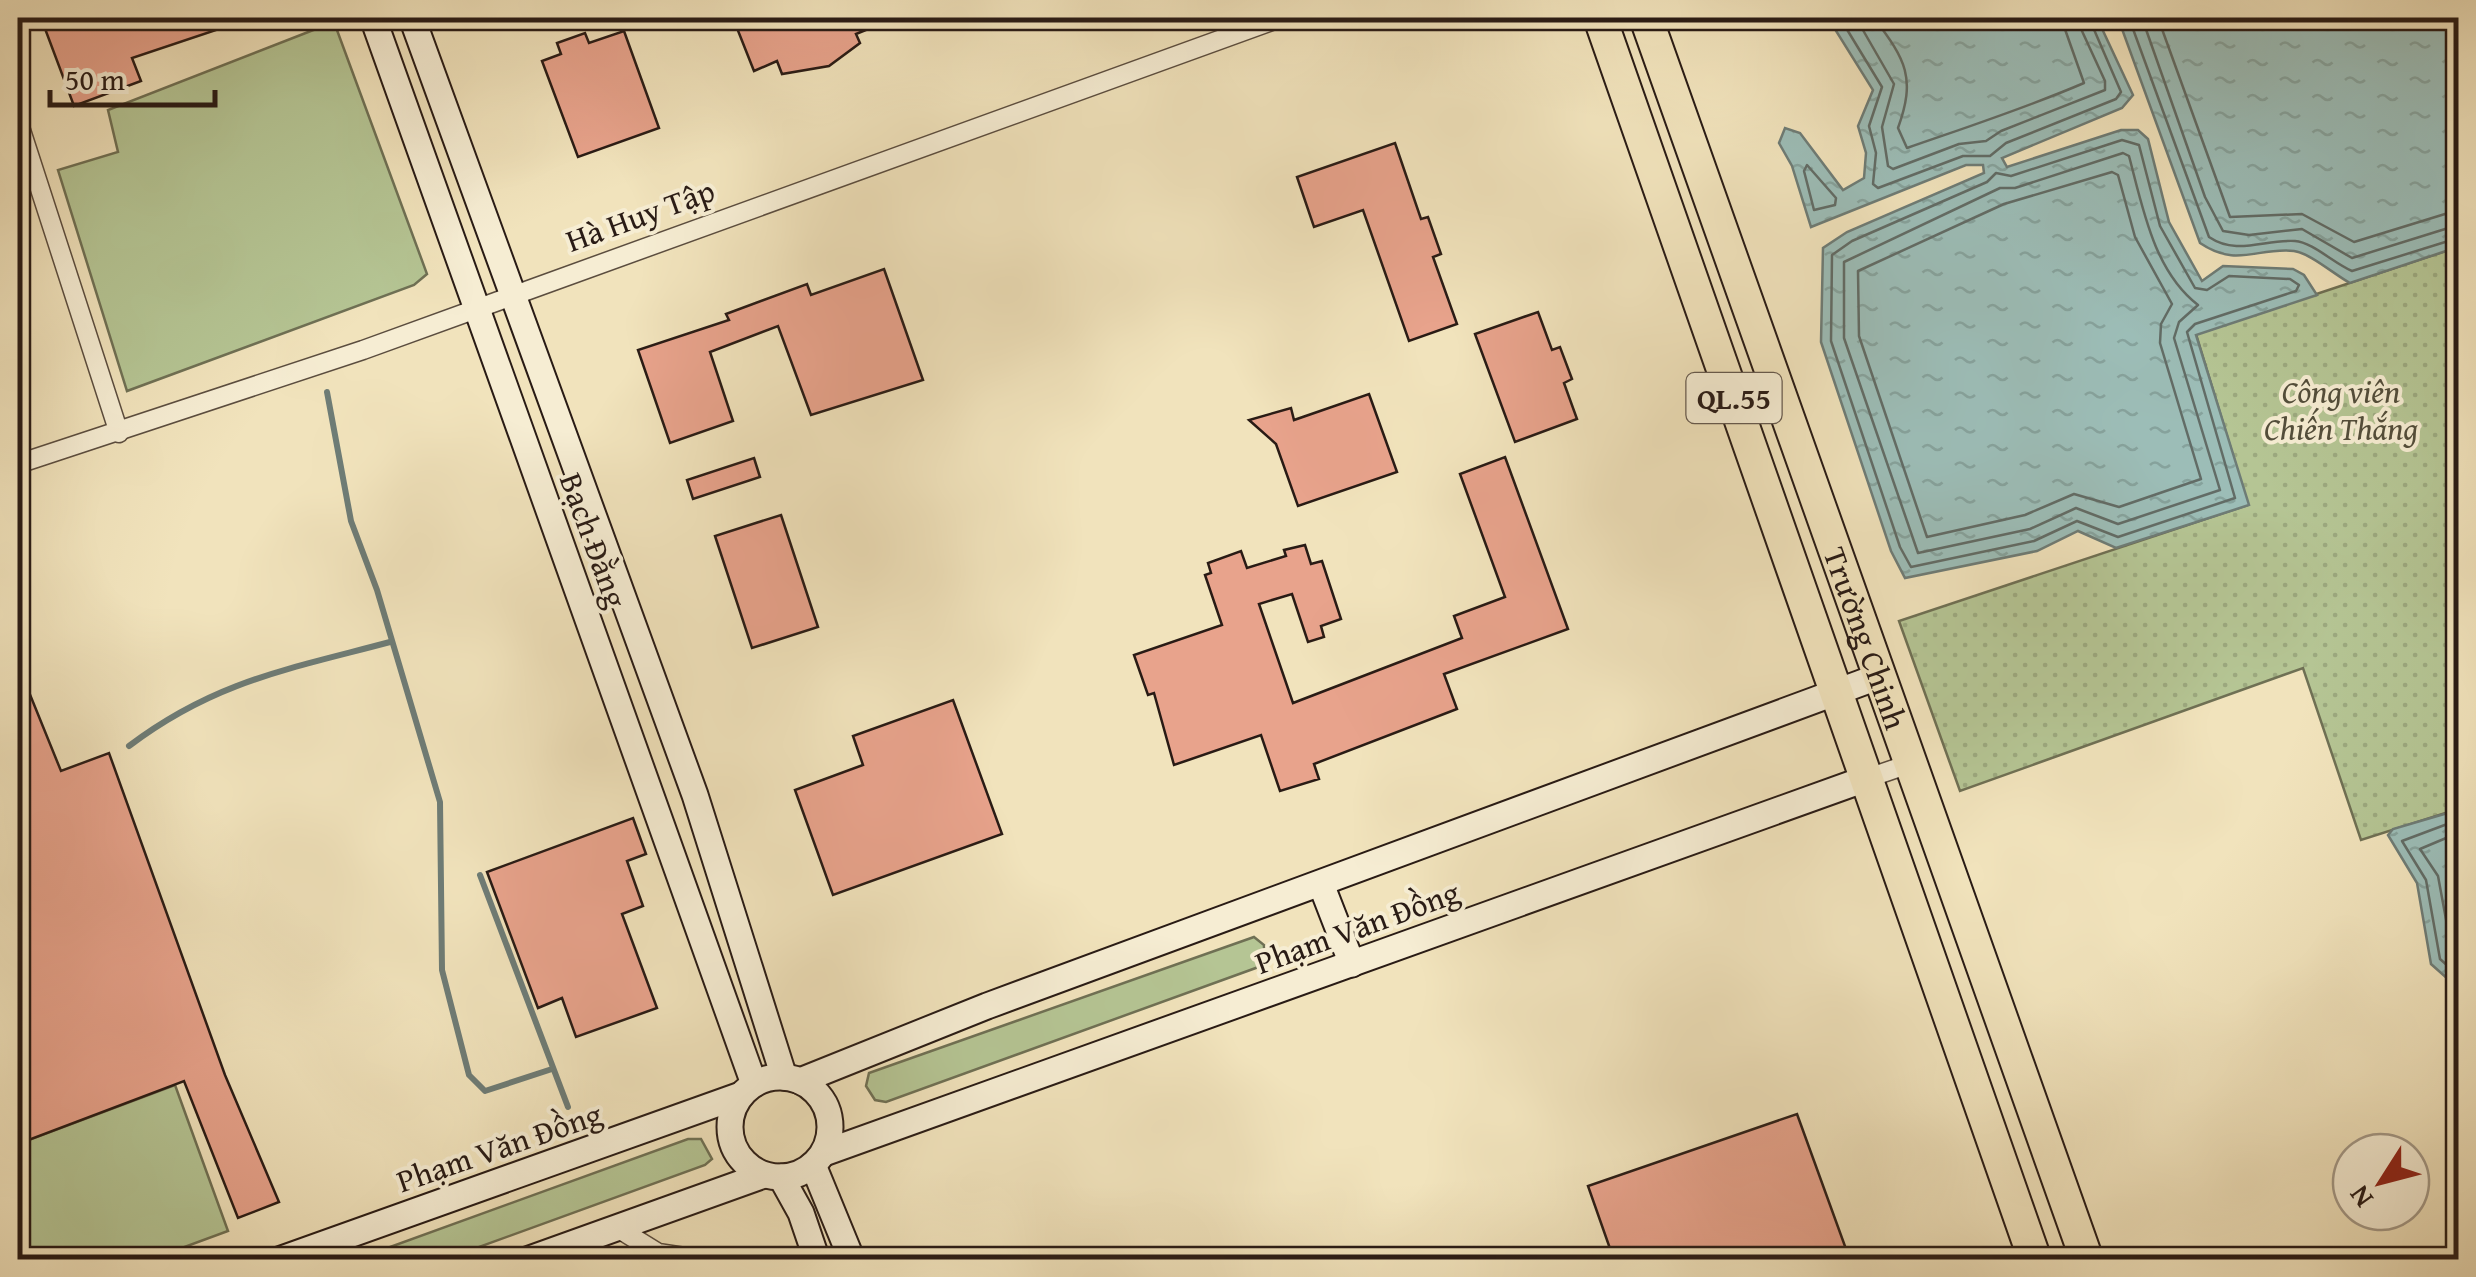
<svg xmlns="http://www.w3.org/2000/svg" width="2476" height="1277" font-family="'Gentium Book Plus',serif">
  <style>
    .grass { fill: #b5c594; stroke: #6f7054; stroke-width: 2.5 }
    .park { fill: url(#park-dots); stroke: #6f7054; stroke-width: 2.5 }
    .water { fill: url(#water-ripples); stroke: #6e7c76; stroke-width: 2.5 }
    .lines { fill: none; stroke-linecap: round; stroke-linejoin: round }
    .shore { stroke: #626c66; stroke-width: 2.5 }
    .stream { stroke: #6e7c76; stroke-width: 6 }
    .building { fill: #e8a38c; stroke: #291b15; stroke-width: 2.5 }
    .street-casing { stroke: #5b4d3f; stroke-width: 21 }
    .secondary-casing { stroke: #291b15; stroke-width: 29 }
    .highway-casing { stroke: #291b15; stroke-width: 36 }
    .street { stroke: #f6edd3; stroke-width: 18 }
    .secondary { stroke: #f6edd3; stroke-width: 25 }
    .highway { stroke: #f1e3bc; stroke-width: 32 }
    .labels { text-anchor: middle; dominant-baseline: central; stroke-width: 8; stroke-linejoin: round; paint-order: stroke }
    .shield { fill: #f6edd3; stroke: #665a4e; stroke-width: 2.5 }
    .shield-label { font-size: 30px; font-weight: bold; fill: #291b15 }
    .street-label { font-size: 32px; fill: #291b15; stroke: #f6edd3 }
    .park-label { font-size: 32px; font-style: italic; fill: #534e3b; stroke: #f6edd3 }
  </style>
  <defs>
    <pattern id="park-dots" width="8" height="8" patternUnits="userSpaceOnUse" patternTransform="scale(2.5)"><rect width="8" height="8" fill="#b5c594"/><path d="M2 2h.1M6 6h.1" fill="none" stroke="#9ca97f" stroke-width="1.8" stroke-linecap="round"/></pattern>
    <pattern id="water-ripples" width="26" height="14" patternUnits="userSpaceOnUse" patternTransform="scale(2.5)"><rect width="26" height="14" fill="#9cbdb7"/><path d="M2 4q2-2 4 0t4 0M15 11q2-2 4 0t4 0" fill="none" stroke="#86a29c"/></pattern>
  </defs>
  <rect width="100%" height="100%" fill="#f1e3bc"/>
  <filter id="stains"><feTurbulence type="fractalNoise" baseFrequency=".002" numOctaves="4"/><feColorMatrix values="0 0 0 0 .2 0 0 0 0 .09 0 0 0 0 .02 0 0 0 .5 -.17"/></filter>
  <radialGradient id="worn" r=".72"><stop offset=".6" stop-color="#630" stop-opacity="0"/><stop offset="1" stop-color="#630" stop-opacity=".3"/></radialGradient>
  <g class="grass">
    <polygon points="334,22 427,274 414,285 127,391 58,170 118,152 108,110"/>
    <polygon points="1254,937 1264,945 1264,965 886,1102 875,1100 866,1086 869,1073"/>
    <polygon points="175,1085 228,1231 152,1259 18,1260 18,1144"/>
    <polygon points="688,1139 701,1139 712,1159 705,1165 446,1259 357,1259"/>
  </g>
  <polygon class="park" points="2458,247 2458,809 2361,840 2303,668 1960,791 1899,621 2248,505 2196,334"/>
  <g class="water">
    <polygon points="1828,18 2097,18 2133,95 2122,108 2002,158 2007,167 2121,130 2138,130 2148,139 2169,222 2202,281 2223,266 2293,269 2304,275 2317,295 2196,335 2249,505 2116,548 2078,531 2037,551 1905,578 1891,551 1821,342 1823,248 1847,232 1984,173 1983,165 1966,165 1811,227 1792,166 1779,143 1785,128 1800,133 1843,190 1864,178 1866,153 1858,126 1873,90"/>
    <path d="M2118,18H2458V247L2350,283C2335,275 2310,253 2294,251C2257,247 2237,268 2200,243Z"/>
    <polygon points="2458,810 2458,988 2431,964 2417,883 2388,835 2393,829"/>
  </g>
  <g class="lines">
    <g class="shore">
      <polyline points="1840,18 1882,87 1869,126 1876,153 1873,184 1878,188 1963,156 1990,156 2006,143 2116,99 2121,92 2089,18"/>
      <polyline points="1856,18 1894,84 1882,127 1888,166 1893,169 1959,144 1986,141 2001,131 2105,90 2105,81 2076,18"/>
      <path d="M1874,18C1906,60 1916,78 1898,128L1907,148C1967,127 2026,108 2084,83L2061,18"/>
      <path d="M2129,18L2209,237C2237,256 2265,239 2295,241C2312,242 2335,264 2352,271L2458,238"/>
      <polyline points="2142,18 2205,197 2223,231 2249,235 2302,229 2352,258 2458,225"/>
      <polyline points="2158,18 2230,217 2302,214 2354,242 2458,210"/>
      <polygon points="2122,140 2139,145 2160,226 2195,288 2207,290 2229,276 2290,279 2299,285 2296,291 2195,324 2187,332 2235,498 2118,537 2077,521 2034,541 1911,567 1900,547 1831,341 1832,255 1852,241 1987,182 1996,173 2011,176"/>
      <path d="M2123,153L2129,156C2143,209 2154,271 2198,305L2179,322L2174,338L2220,490L2118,524L2076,508L2030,529L1918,553L1844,338V262L2000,188H2015Z"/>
      <polygon points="1807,165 1836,198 1835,205 1814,210 1804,171"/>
      <polygon points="2112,172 2118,175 2135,237 2172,304 2161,324 2160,343 2201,479 2119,507 2074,494 2025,515 1927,537 1859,336 1858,271 2004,204"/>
      <polyline points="2458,820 2402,841 2426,880 2440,959 2458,975"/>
      <polyline points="2458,833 2420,849 2438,876 2452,952 2458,959"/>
    </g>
    <g class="stream">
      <polyline points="327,392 351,521 377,590 440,802 442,970 469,1075 485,1091 552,1069"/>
      <path d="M129,746C215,681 289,669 390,642"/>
      <polyline points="480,875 568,1107"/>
    </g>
  </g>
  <g class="building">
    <polygon points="66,18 242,18 243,21 132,58 141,81 74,106 44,26"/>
    <polygon points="733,18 895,18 856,34 860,43 829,66 782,74 777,61 754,71"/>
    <polygon points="624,31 659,128 578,157 542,61 561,54 557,43 585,33 589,43"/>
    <polygon points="1395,143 1421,219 1428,217 1441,254 1433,257 1457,324 1409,341 1363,210 1314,227 1297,177"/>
    <polygon points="884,269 923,380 811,415 778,326 710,352 733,421 670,443 638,350 729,320 726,314 807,284 811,295"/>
    <polygon points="1538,312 1552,350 1560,347 1572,379 1564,383 1577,419 1515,442 1475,334"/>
    <polygon points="1369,394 1397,472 1298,506 1276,444 1249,420 1291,408 1294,420"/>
    <polygon points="1505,457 1568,629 1444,674 1457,709 1314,764 1319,779 1280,791 1261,735 1174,765 1154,693 1148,695 1134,655 1222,625 1205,575 1211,573 1208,563 1241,551 1247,568 1286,556 1284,550 1305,545 1311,564 1322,561 1341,619 1321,626 1324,637 1308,642 1292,594 1259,604 1293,703 1462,638 1454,616 1505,597 1460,474"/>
    <polygon points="754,458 760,477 693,499 687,480"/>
    <polygon points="781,515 818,627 752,648 715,536"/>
    <polygon points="18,665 61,771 109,753 225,1075 279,1202 238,1218 184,1081 18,1144"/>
    <polygon points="953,700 1002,834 833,895 795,790 863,765 853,736"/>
    <polygon points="633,818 646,854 627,861 643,906 622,914 657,1008 576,1037 562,998 538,1008 487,872"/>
    <polygon points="1797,1114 1850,1260 1614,1260 1588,1186"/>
  </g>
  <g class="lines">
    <g class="street-casing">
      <g id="street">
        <polyline points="18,121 119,433"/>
        <polyline points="18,464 363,350 1280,18"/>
        <polyline points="1868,778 1912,763"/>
        <polyline points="616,1227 658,1253 704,1260"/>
      </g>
    </g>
    <g class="secondary-casing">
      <g id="secondary">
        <polyline points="373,18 754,1084"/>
        <polyline points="412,18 695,795 784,1077"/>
        <polyline points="1321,884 1352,964"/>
        <circle cx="780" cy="1127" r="50"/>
        <polyline points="800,1081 987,1006 1880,676"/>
        <polyline points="824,1153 1868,778"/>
        <polyline points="813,1165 852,1260"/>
        <polyline points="781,1177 801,1213 817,1260"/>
        <polyline points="279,1260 741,1095"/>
        <polyline points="527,1260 764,1175"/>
      </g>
    </g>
    <g class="highway-casing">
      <g id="highway">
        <polyline points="1600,18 2035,1260"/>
        <path id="s1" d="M1646,18L2087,1260"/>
      </g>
    </g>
    <use href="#street" class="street"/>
    <use href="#secondary" class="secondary"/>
    <use href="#highway" class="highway"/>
  </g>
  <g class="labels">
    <rect class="shield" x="1686.5" y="373" width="95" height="50" rx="8"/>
    <g class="shield-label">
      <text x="1734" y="398">QL.55</text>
    </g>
    <g class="street-label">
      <text transform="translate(640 215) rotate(-20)">Hà Huy Tập</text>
      <text transform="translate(594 540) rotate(70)">Bạch Đằng</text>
      <text stroke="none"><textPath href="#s1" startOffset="658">Trường Chinh</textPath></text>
      <text transform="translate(1357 927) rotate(-20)">Phạm Văn Đồng</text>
      <text transform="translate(499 1147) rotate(-19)">Phạm Văn Đồng</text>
    </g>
    <g class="park-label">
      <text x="2341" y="391">Công viên<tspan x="2341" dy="37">Chiến Thắng</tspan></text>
    </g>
  </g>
  <rect width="2476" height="1277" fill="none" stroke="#f1e3bc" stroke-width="60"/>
  <rect x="20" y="20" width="2436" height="1237" fill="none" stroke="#291b15" stroke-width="5"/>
  <rect x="30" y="30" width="2416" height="1217" fill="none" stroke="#291b15" stroke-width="2.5"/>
  <g transform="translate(2381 1182) rotate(234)"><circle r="48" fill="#f6edd3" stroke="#a49987" stroke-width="2.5"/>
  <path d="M0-8L18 38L0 25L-18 38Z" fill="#8f2418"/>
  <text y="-15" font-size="28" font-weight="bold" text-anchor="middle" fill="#291b15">N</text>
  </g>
  <path d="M50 90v15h165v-15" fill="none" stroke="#291b15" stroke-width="5"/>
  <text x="65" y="90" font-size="30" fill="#291b15" stroke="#f6edd3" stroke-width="8" paint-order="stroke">50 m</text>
  <rect width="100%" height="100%" filter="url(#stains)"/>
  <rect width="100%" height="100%" fill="url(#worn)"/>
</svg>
